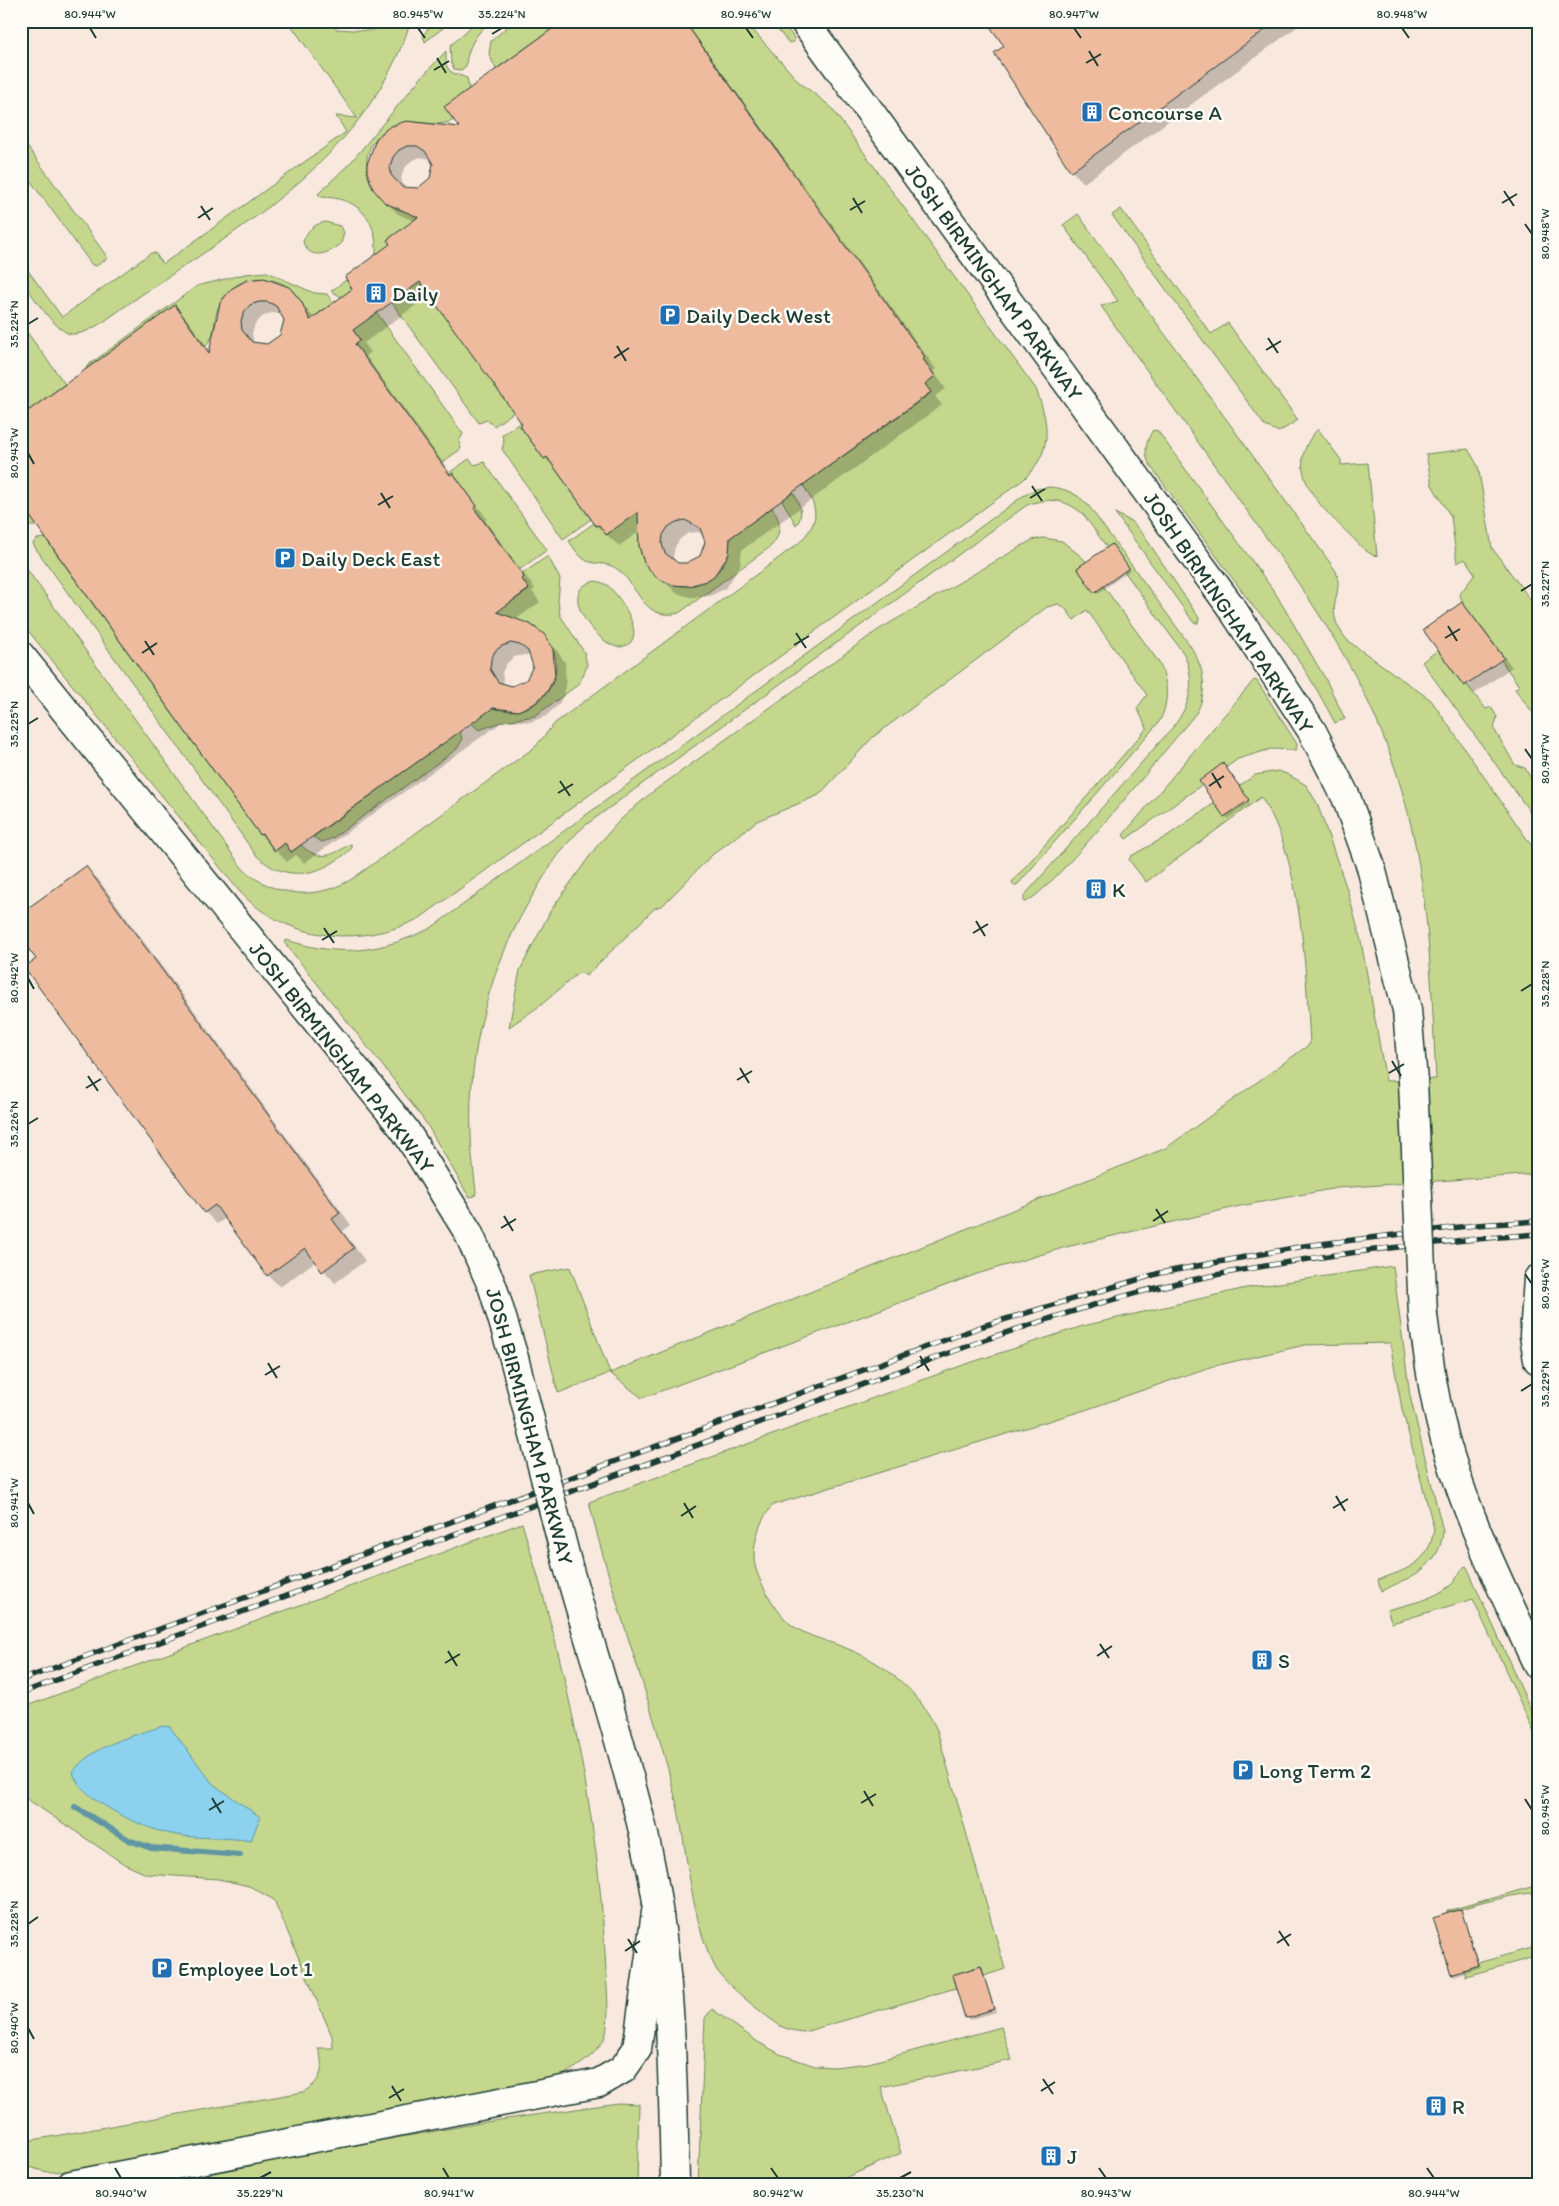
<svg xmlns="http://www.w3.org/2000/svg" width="1559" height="2206" font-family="Itim,sans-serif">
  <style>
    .built { fill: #f8e8dd }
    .green { fill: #c4d78d; stroke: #728a60 }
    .water { fill: #8cd1ee; stroke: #6096a4 }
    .shadow { fill: #0003; fill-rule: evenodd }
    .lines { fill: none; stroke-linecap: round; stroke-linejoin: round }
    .stream { stroke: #6096a4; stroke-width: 6 }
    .building { fill: #eebb9f; stroke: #1f3d34; fill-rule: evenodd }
    .tertiary-casing { stroke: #1f3d34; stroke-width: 31 }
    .secondary-casing { stroke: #1f3d34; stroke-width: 31 }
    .tertiary { stroke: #fdfcf7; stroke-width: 28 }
    .secondary { stroke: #fdfcf7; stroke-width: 28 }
    .rail-casing { stroke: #1f3d34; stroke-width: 5.5 }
    .rail { stroke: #fdfcf7; stroke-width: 4; stroke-dasharray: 11; stroke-linecap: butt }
    .secondary-bridge-casing { stroke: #1f3d34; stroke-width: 31; stroke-linecap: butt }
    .secondary-bridge { stroke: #fdfcf7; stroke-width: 28 }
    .ticks { fill: none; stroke: #1f3d34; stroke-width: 2 }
    .labels { text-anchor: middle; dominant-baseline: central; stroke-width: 5; stroke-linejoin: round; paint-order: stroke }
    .poi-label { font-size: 21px; fill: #1f3d34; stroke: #fdfcf7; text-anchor: start }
    .street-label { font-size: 21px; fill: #1f3d34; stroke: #fdfcf7 }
    .neatline { fill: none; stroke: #1f3d34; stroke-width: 2 }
    .ticks-label { font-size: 12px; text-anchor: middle; fill: #1f3d34 }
  </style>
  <rect width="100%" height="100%" fill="#fdfcf7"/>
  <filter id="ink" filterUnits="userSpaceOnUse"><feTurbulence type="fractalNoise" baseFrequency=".02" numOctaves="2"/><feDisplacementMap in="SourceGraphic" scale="10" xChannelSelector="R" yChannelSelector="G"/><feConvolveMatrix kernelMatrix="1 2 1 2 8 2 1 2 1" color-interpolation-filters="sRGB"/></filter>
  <g filter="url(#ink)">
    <rect class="built" x="21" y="21" width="1517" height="2164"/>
    <g class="green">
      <path d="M288,21H331L336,29L371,31L389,21H411C361,172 226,232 106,320C97,326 83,335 71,334C56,332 29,292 23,280C20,275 21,266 21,261L62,317L151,253H155L163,264L346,132L336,116L357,118Z"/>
      <polygon points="433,21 452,21 425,42 423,36"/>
      <path d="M477,21H492C476,32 467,48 466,66L461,70L454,69L451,62L450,46Z"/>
      <polygon points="514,21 563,21 496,69 489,54 491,41"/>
      <path d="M684,21H745L799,82L830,106L1036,389C1050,426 1053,452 1023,480L420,918C361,948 286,941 240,892L21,622V561L243,869C275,898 319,901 355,877L535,747L555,723L799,543C820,521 819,510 803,485L931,393L925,384L935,376L923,359L925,357L804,191L771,169L784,159Z"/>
      <polygon points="770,21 782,21 794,38 794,42 789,43"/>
      <path d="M446,51V65L449,70L453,73L467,78L469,89L445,107L454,120C432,131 412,114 390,127C349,150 366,204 409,212L490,171L387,240L406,266L376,255C378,218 357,197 321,197L318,194L352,161L419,80Z"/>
      <polygon points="21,138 108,258 96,266 92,265 21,168"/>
      <polygon points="1121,209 1211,334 1228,323 1298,420 1279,432 1265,426 1112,215"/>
      <path d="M1078,214L1336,571C1345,598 1320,608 1348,641L1431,700L1538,855V1174L1337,1188L1240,1206L1066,1247L977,1274L642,1398L610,1373L558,1393L529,1275L570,1267L610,1373L1166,1148L1310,1044C1306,974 1302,855 1261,797L1146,882L1129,860L1131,856L1167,836L1255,775L1278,771L1287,774L1306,785L1317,803L1348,892L1361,941L1386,1081L1436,1079C1431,982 1430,885 1402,791C1370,679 1309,597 1242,504C1195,438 1148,372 1101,306L1118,301L1063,225Z"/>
      <path d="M325,222L340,226L344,232L341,244C329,254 309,261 303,242C307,230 313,225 325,222Z"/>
      <path d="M267,272L314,293L327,294L333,303L315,316L330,336L250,369L305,309C297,292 286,282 267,279C245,275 223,290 217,311C213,325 216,335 205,347L175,305L86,369L87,366L197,286L245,274Z"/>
      <polygon points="415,274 514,412 494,426 487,420 479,423 392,303 399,297 393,288"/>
      <polygon points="346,280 360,298 352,303 331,291"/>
      <polygon points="377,313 463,434 459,441 461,449 441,463 355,344 360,340 347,322"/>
      <polygon points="21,324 65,384 21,416"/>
      <polygon points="521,422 523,424 520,426 544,459 547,457 591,519 563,539 502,449 504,442 502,435"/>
      <path d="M1318,429L1341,460V465L1368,463L1377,556C1367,555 1357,542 1350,535C1320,507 1280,469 1318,429Z"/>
      <path d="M1157,430L1276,594L1326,680L1345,719L1335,723C1313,682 1290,640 1255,609L1152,468C1143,455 1145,445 1152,431Z"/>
      <polygon points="1468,449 1478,466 1492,548 1538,610 1538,720 1515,689 1519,686 1501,660 1504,657 1462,602 1460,594 1475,574 1465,559 1457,563 1451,517 1432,485 1426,454"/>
      <polygon points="469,459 475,465 484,462 547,550 519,570 474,508 476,506 449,473"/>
      <path d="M1050,487C1067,489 1076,493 1088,505L1189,644C1203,665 1209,688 1197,712C1176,737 1043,903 1024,902V896L1173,727C1191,704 1196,682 1184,654L1083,514C1065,499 1049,497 1027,505L587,824C565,842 550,866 536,890C491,962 467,1049 471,1135C471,1154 474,1173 476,1192L475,1196L469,1197L426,1123L397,1084L284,942L287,940C341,958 381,952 431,928L1023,496L1036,489Z"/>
      <path d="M793,492C799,503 805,515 796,525L782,500Z"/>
      <polygon points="21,504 37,526 21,526"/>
      <path d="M641,505C640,521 636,539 641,554C651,589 698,597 720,569C728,559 729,549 730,537C732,530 736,523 739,516L746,526L772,508C782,521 782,535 770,547L679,613C642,622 639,585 617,569C608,562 597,565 587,561C579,557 574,548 569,541L594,523L596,526L599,525L607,535Z"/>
      <polygon points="1115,513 1132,522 1143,534 1199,618 1198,623 1194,623"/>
      <path d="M45,538L260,835L262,834L274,851L285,843L291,852L301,845C318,861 331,857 348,845L351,844L352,848C324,875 286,885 256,855L34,546L33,543L37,539Z"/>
      <path d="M1043,538L1062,541L1083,558L1158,661C1168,680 1170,702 1159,722L1018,884L1014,886L1012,882L1147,728L1137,708L1147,695L1087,610L1074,620L1064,607L1058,604L1047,607L873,737L819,795L757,821L712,855L663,905L655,908L586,976L582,973L577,974L541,1005L509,1027L520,970L551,910L597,846L620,820L651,793L878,630L1032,540Z"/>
      <path d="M548,556L560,579L558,601L560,615L584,652L587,664L585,671L579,684L535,716L504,721L479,730L471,723L492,708C549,726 582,654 530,624L456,651L508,596L513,601L529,590L522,579L524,577L522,574Z"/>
      <path d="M596,581C600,582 604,583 607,585C620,595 652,643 620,647C601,649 551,589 596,581Z"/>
      <polygon points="1438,650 1464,686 1467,685 1486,709 1491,707 1497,717 1494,729 1515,765 1525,768 1538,791 1538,823 1422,662"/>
      <polygon points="1254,680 1257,681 1297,744 1296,750 1271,749 1238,759 1126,839 1123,835"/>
      <polygon points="460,731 462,740 457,749 333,838 322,842 313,837"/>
      <path d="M1393,1266L1410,1396L1443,1531C1440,1568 1411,1577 1381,1591L1378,1580C1407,1569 1429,1564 1434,1529L1402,1409L1390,1343L1305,1345L1210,1367L1085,1410L773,1505C760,1519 754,1539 754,1558C754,1576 778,1616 793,1626C808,1637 829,1641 846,1648C886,1664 919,1691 937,1730L1005,1969L984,1976L981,1966L952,1975L956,1988L804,2032C795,2031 787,2030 779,2025C763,2014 723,1983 715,1967C691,1921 688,1855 677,1805C653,1702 613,1604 589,1502L966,1364L1083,1326L1246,1288Z"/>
      <path d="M522,1523C567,1669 600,1821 606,1973C607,1989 611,2028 603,2041C591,2062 566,2073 546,2084L79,2171L47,2172L21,2165V2142L303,2092C322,2082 325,2068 318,2048H333L332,2036L274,1900L249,1886L218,1879L146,1874L124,1864L21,1795V1708Z"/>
      <path d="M1465,1566L1467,1567L1538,1726V1741L1473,1599L1392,1623L1387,1610C1409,1604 1433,1600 1451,1585C1457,1580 1459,1571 1465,1566Z"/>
      <path d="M1538,1885V1893C1517,1892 1467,1907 1447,1913V1911Z"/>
      <polygon points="1538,1946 1538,1956 1466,1976 1464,1970 1478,1963"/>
      <polygon points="712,2009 758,2042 780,2054 815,2066 835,2067 869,2063 1001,2027 1012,2060 881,2087 901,2153 829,2185 698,2185 705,2018"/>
      <polygon points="618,2103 639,2104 637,2185 131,2185 486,2122"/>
    </g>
    <path class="water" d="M163,1726L170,1727L213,1784L260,1817L251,1841C223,1836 189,1840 163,1832C139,1826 78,1798 73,1772C91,1746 134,1735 163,1726Z"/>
    <g class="shadow">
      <path d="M565,21H685L936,369L933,371L946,389L935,396L942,405L742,550L740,566L726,588L710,596L693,598L676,593L645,562L640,531L619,546L597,526L557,470L545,458L524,424L431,294L364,343L371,352L366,356L452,475L464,487L487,519L485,520L535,589L532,591L540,602L515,620L543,635L555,648L565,662L566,688L559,704L546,716L530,722L505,720L304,863L296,855L287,862L261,835L175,307L187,319L211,352L221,304L288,288L314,318L354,289L414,221L398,214L386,202L377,140L462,129ZM420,157L432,159L434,171L426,185L410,190L404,188L401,178L404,169L411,161ZM271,313L283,314L285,329L275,342L267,345L254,343L252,334L255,324L262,317ZM698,532L704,535L707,542L701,557L686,565L677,564L673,557L675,547L680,539L688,533ZM524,655L531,656L534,666L527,681L520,686H504L502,672L507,663L514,657Z"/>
      <polygon points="1040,21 1305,21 1084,183 1072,171"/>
      <polygon points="1114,548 1130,570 1097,594 1095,592"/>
      <polygon points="1462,604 1512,667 1474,694 1425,630"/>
      <polygon points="1225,767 1250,803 1228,819 1200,781"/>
      <polygon points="21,773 29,784 21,789"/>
      <polygon points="86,868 98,879 351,1225 343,1231 365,1261 335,1283 316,1261 280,1287 268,1275 226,1218 217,1224 205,1212 37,959"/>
      <polygon points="1460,1911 1480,1967 1454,1976 1452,1973"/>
      <polygon points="981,1967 996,2012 969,2020 953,1976"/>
    </g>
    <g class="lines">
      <polyline class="stream" points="75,1807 129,1840 151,1848 240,1855"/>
    </g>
    <g class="building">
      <path d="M563,21H684L925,357L923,359L935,376L925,384L931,392L730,538L729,554L714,576L706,581L689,586L672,585L656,577L644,563L639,546L638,512L606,535L599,525L596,526L547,457L544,459L520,426L522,424L420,282L353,330L360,340L355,344L450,475L453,473L477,506L474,508L524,577L522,579L529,589L497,612L530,624L544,634L553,649L555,676L547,692L534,704L518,711L493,708L291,852L285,843L275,851L262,834L260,835L21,504V416L175,305L209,353L220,303L231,289L247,280L264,278L289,287L301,301L310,320L352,289L345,277L390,244L387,240L418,217L385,203L373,189L367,172V164L376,139L389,127L406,121L459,127L444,107ZM407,146H417L425,151L433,164L430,178L418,188L402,187L391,175L390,166L393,157L399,150ZM259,302H268L276,306L284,320L280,335L267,344L252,342L242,330L241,321L244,312L250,305ZM685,520L700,528L705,542L700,556L686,563H678L665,553L662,544L663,535L668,527L676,522ZM511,643L520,645L528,651L533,666L526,680L512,686L498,682L490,669L491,660L495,651L502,646Z"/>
      <polygon points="986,21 1277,21 1071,172 994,53 1004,46"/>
      <polygon points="1112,544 1129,568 1094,593 1077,568"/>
      <polygon points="1462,602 1504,658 1464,686 1423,630"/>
      <polygon points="1223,763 1249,800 1224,817 1199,781"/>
      <polygon points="86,866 340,1213 332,1219 354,1248 322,1272 305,1248 267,1276 215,1205 204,1213 24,967 36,959 21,939 21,913"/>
      <polygon points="1461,1909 1478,1965 1451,1974 1433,1918"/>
      <polygon points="981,1966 994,2009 965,2018 952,1975"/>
    </g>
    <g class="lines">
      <g class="tertiary-casing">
        <polyline id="tertiary" points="1538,1279 1534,1335 1538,1360"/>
      </g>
      <g class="secondary-casing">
        <g id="secondary">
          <polyline points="804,21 1231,607 1312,731 1346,797 1371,867 1407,1010 1413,1081"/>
          <polyline points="21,656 405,1130 468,1232 493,1288 514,1358"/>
          <path d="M1423,1315C1429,1363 1435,1410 1450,1456C1472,1529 1506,1597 1538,1666"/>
          <path d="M569,1570C594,1658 623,1746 644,1835C671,1949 673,2068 675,2185"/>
          <polyline points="71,2185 599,2083 623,2069 637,2049 657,1905"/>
        </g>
      </g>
      <use href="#tertiary" class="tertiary"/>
      <use href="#secondary" class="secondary"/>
      <g class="rail-casing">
        <g id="rail">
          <polyline points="21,1680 983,1326 1160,1273 1304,1246 1476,1225 1538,1221"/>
          <path d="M21,1693L987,1339C1045,1320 1105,1300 1164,1286C1287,1258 1413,1243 1538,1234"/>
        </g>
      </g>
      <use href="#rail" class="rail"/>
      <g class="secondary-bridge-casing">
        <g id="secondary-bridge">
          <polyline points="1413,1081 1423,1315"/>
          <polyline points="514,1358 569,1570"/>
        </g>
      </g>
      <use href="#secondary-bridge" class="secondary-bridge"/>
    </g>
  </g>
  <path class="ticks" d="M90,28L96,38M418,28L425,38M746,28L753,38M1074,28L1081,38M1402,28L1409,38M492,34L502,28M1089,51L1098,66M437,58L446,73M1086,63L1101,54M434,70L449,61M1504,191L1514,206M853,198L862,213M1502,203L1517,194M201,206L210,220M850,210L865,201M198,218L213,208M1525,224L1532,234M28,324L38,318M1268,338L1278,353M617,346L626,361M1266,350L1281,341M614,358L629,348M28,453L34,464M1032,486L1042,501M381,493L390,508M1030,498L1045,489M378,505L393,496M1521,591L1532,584M1448,626L1457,641M796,633L806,648M1445,638L1460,629M145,641L154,655M794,645L809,636M142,653L157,643M28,724L38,718M1525,749L1532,759M1212,773L1221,788M560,781L570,796M1209,786L1224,776M558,793L573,784M976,921L985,936M324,928L334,943M973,933L988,924M322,940L337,931M28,978L34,989M1521,991L1532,984M1392,1061L1401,1076M740,1068L749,1083M1389,1073L1404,1064M88,1076L98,1091M737,1080L752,1071M86,1088L101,1079M28,1124L38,1118M1156,1209L1165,1223M504,1216L513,1231M1153,1221L1168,1211M501,1228L516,1219M1525,1274L1532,1284M920,1356L929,1371M268,1363L277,1378M917,1368L932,1359M265,1375L280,1366M1521,1391L1532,1384M1336,1496L1345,1511M28,1503L34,1514M684,1503L693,1518M1333,1508L1348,1499M681,1516L696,1506M1100,1644L1109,1658M448,1651L457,1666M1097,1656L1112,1646M445,1663L460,1654M864,1791L873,1806M212,1798L221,1813M1525,1799L1532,1810M861,1803L876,1794M209,1810L224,1801M28,1924L38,1917M1279,1931L1289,1946M628,1939L637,1953M1277,1943L1291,1934M625,1951L640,1941M28,2028L34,2039M1043,2079L1053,2094M392,2086L401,2101M1041,2091L1055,2082M389,2098L404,2089M115,2168L121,2178M443,2168L449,2178M771,2168L778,2178M1099,2168L1106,2178M1427,2168L1434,2178M260,2178L271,2172M900,2178L911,2172"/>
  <defs>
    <g id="building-square" transform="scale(1.125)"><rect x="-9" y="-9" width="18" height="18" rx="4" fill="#1f6fb2" stroke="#fdfcf7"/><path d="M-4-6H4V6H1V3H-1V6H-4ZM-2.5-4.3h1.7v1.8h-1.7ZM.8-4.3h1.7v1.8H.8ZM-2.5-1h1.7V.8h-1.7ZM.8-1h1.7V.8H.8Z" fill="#fff"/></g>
    <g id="parking-square" transform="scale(1.125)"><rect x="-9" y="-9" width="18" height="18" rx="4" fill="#1f6fb2" stroke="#fdfcf7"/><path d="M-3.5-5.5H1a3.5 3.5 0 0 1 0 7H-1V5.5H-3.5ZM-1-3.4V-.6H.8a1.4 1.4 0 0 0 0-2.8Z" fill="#fff"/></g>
  </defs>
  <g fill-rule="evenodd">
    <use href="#building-square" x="1092" y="112"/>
    <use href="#building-square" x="376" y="293"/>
    <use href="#parking-square" x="670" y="315"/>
    <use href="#parking-square" x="285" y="558"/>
    <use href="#building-square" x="1096" y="889"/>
    <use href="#building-square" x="1262" y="1660"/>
    <use href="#parking-square" x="1243" y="1770"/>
    <use href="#parking-square" x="162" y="1968"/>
    <use href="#building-square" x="1436" y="2106"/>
    <use href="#building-square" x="1051" y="2156"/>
  </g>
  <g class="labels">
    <g class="poi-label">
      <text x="1108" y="112">Concourse A</text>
      <text x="392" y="293">Daily</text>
      <text x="686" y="315">Daily Deck West</text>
      <text x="301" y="558">Daily Deck East</text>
      <text x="1112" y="889">K</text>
      <text x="1278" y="1660">S</text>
      <text x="1259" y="1770">Long Term 2</text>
      <text x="178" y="1968">Employee Lot 1</text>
      <text x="1452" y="2106">R</text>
      <text x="1067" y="2156">J</text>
    </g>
    <g class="street-label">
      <text transform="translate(994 282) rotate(54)">JOSH BIRMINGHAM PARKWAY</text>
      <text transform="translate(1229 612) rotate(56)">JOSH BIRMINGHAM PARKWAY</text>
      <text transform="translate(342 1057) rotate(52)">JOSH BIRMINGHAM PARKWAY</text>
      <text transform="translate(530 1426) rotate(75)">JOSH BIRMINGHAM PARKWAY</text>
    </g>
  </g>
  <rect width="1559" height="2206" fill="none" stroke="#fdfcf7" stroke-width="55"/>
  <rect x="28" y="28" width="1504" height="2150" class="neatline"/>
  <g class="ticks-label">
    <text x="90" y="18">80.944°W</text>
    <text x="418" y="18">80.945°W</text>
    <text x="502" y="18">35.224°N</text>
    <text x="746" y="18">80.946°W</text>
    <text x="1074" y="18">80.947°W</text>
    <text x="1402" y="18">80.948°W</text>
    <text transform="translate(1545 234) rotate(-90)" y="4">80.948°W</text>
    <text transform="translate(14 324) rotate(-90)" y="4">35.224°N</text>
    <text transform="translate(14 453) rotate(-90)" y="4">80.943°W</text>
    <text transform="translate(1545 584) rotate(-90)" y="4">35.227°N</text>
    <text transform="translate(14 724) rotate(-90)" y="4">35.225°N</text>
    <text transform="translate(1545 759) rotate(-90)" y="4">80.947°W</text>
    <text transform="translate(14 978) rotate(-90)" y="4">80.942°W</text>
    <text transform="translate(1545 984) rotate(-90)" y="4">35.228°N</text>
    <text transform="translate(14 1124) rotate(-90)" y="4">35.226°N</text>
    <text transform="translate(1545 1284) rotate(-90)" y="4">80.946°W</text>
    <text transform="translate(1545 1384) rotate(-90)" y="4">35.229°N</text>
    <text transform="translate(14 1503) rotate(-90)" y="4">80.941°W</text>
    <text transform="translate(1545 1810) rotate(-90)" y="4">80.945°W</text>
    <text transform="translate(14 1924) rotate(-90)" y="4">35.228°N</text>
    <text transform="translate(14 2028) rotate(-90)" y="4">80.940°W</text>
    <text x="121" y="2197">80.940°W</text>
    <text x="260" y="2197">35.229°N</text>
    <text x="449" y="2197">80.941°W</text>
    <text x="778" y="2197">80.942°W</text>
    <text x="900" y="2197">35.230°N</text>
    <text x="1106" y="2197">80.943°W</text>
    <text x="1434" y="2197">80.944°W</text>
  </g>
</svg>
